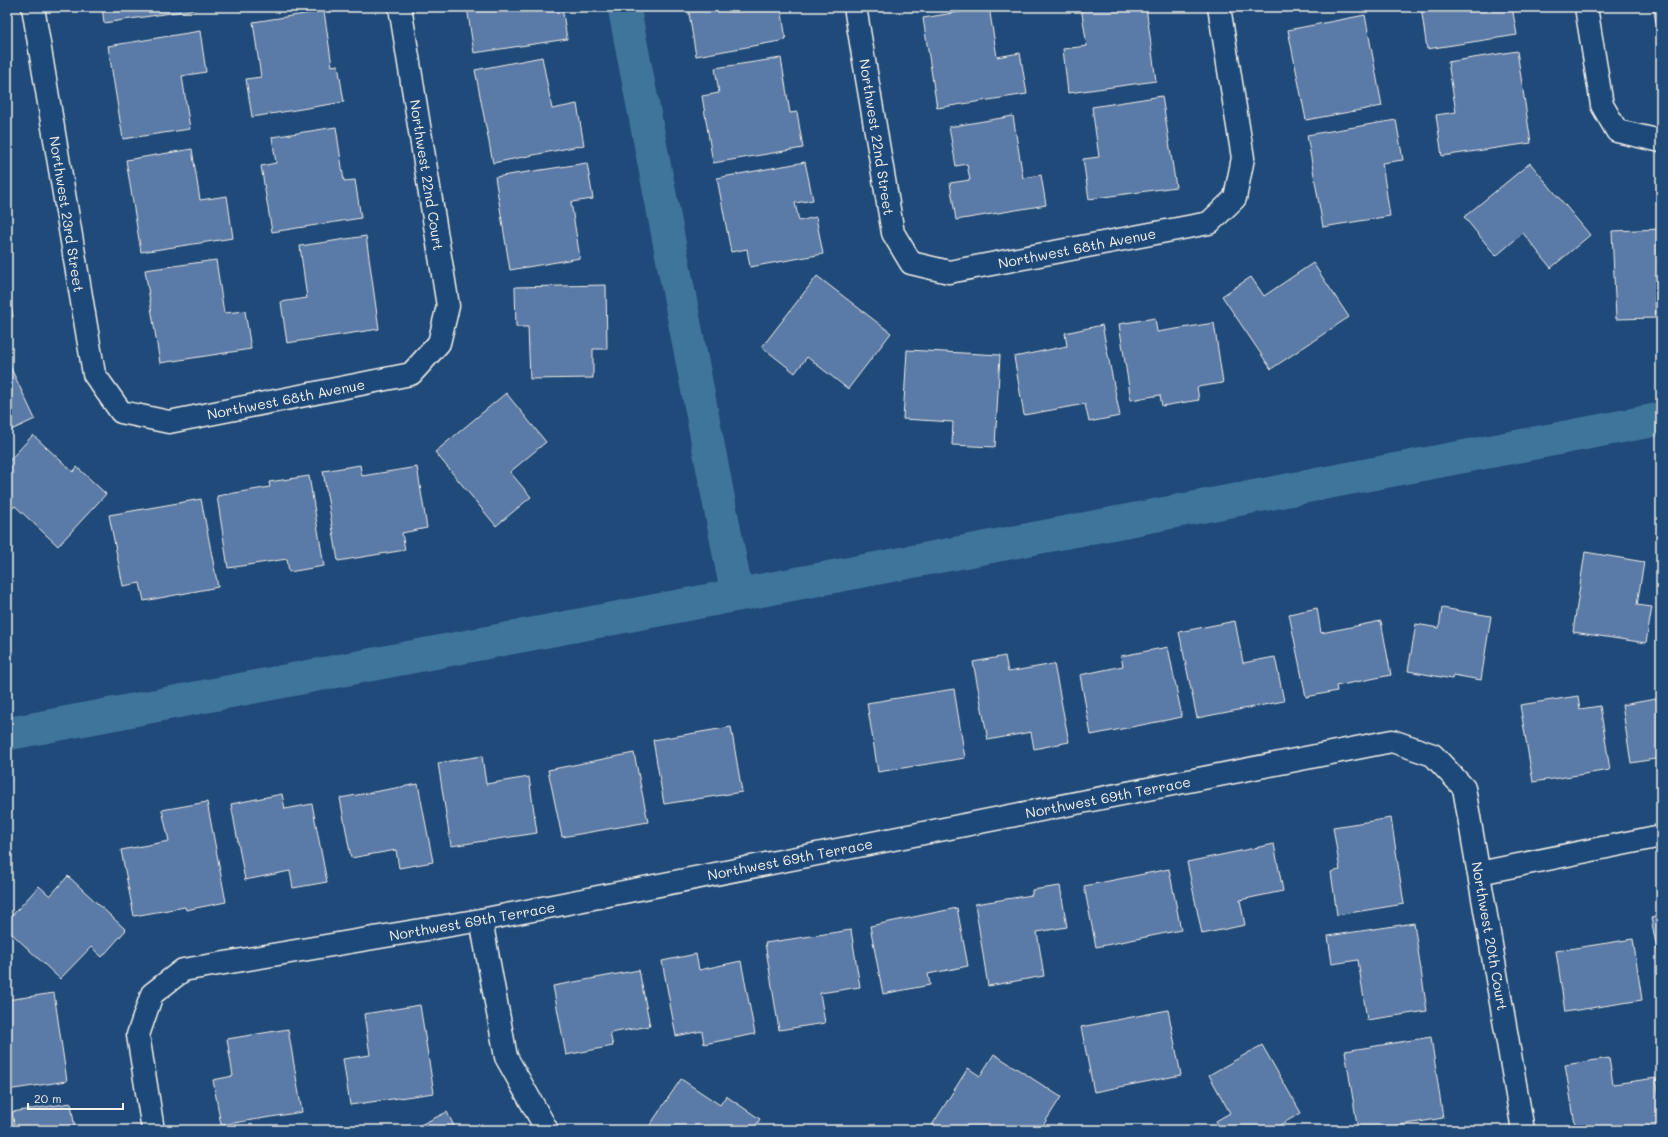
<svg xmlns="http://www.w3.org/2000/svg" width="1668" height="1137" font-family="Mali,sans-serif">
  <style>
    .lines { fill: none; stroke-linecap: round; stroke-linejoin: round }
    .canal { stroke: #3f759b; stroke-width: 33 }
    .building { fill: #5a7aa7; stroke: #f4f1e8 }
    .minor-casing { stroke: #f4f1e8; stroke-width: 25 }
    .minor { stroke: #1f4a7a; stroke-width: 22 }
    .labels { text-anchor: middle; dominant-baseline: central; stroke-width: 4; stroke-linejoin: round; paint-order: stroke }
    .street-label { font-size: 14px; fill: #f4f1e8; stroke: #1f4a7a }
  </style>
  <rect width="100%" height="100%" fill="#1f4a7a"/>
  <filter id="ink" filterUnits="userSpaceOnUse"><feTurbulence type="fractalNoise" baseFrequency=".025" numOctaves="2"/><feDisplacementMap in="SourceGraphic" scale="8" xChannelSelector="R" yChannelSelector="G"/><feConvolveMatrix kernelMatrix="1 2 1 2 8 2 1 2 1" color-interpolation-filters="sRGB"/></filter>
  <g filter="url(#ink)">
    <g class="lines">
      <g class="canal">
        <polyline points="624,7 737,595"/>
        <polyline points="7,734 1661,419"/>
      </g>
    </g>
    <g class="building">
      <polygon points="102,7 197,7 197,9 104,23"/>
      <polygon points="467,7 562,7 567,39 474,53"/>
      <polygon points="688,7 781,7 786,40 696,56"/>
      <polygon points="989,7 997,57 1020,53 1027,94 937,108 923,18"/>
      <polygon points="1081,7 1146,7 1156,81 1068,93 1063,49 1087,46"/>
      <polygon points="1286,7 1319,7 1286,12"/>
      <polygon points="1421,7 1512,7 1517,35 1427,49"/>
      <polygon points="1653,7 1661,7 1661,47"/>
      <polygon points="324,11 332,66 338,65 344,102 252,117 246,79 261,77 253,22"/>
      <polygon points="1365,15 1382,106 1306,120 1288,30"/>
      <polygon points="200,31 206,72 182,76 190,129 123,139 108,46"/>
      <polygon points="1517,51 1531,143 1442,156 1436,115 1456,112 1448,62"/>
      <polygon points="542,57 552,109 577,104 584,145 493,163 475,70"/>
      <polygon points="781,58 790,113 797,112 803,148 713,163 702,96 719,93 715,68"/>
      <polygon points="1162,96 1176,187 1089,199 1083,159 1099,157 1092,107"/>
      <polygon points="1013,116 1023,178 1041,175 1046,205 956,220 950,183 970,180 967,164 956,166 949,127"/>
      <polygon points="1396,120 1403,160 1382,163 1390,216 1323,227 1307,135"/>
      <polygon points="336,127 344,181 355,180 361,218 272,232 261,166 276,163 272,137"/>
      <polygon points="192,149 200,200 227,196 233,238 141,252 126,160"/>
      <polygon points="805,162 813,200 795,203 799,221 816,217 823,254 750,267 747,249 731,252 717,178"/>
      <polygon points="587,163 593,199 571,202 580,258 510,270 495,177"/>
      <polygon points="1530,163 1590,235 1551,268 1523,233 1496,256 1464,217"/>
      <polygon points="1661,229 1661,296 1655,296 1656,318 1616,319 1612,231"/>
      <polygon points="366,236 379,329 287,343 281,302 307,298 300,246"/>
      <polygon points="216,260 224,313 245,311 251,349 160,363 145,270"/>
      <polygon points="1313,263 1349,317 1271,369 1222,296 1251,277 1264,296"/>
      <polygon points="817,276 891,333 848,389 807,357 795,373 762,347"/>
      <polygon points="7,278 13,317 7,318"/>
      <polygon points="606,285 607,349 593,349 593,378 530,379 528,327 516,327 515,287"/>
      <polygon points="1155,318 1157,332 1214,323 1223,383 1197,387 1199,400 1162,406 1160,395 1131,400 1119,324"/>
      <polygon points="1102,325 1120,416 1089,422 1085,404 1024,415 1014,357 1067,346 1065,333"/>
      <polygon points="907,350 1000,355 995,447 952,445 953,422 903,419"/>
      <polygon points="7,360 35,419 7,432"/>
      <polygon points="506,393 546,442 510,472 531,497 496,526 435,452"/>
      <polygon points="33,435 73,472 77,467 106,494 58,546 15,506 7,514 7,463"/>
      <polygon points="360,465 362,476 417,467 427,528 402,533 405,550 338,561 323,471"/>
      <polygon points="309,476 324,566 289,572 287,559 228,568 217,496 270,487 269,482"/>
      <polygon points="201,499 218,587 144,601 140,583 123,586 109,515"/>
      <polygon points="1585,552 1644,562 1637,605 1652,607 1646,643 1573,632"/>
      <polygon points="1317,608 1321,633 1381,621 1391,675 1336,686 1337,691 1306,697 1289,614"/>
      <polygon points="1442,608 1491,616 1481,680 1453,675 1452,679 1408,671 1416,624 1439,628"/>
      <polygon points="1235,621 1243,663 1275,657 1284,701 1197,718 1179,632"/>
      <polygon points="1168,647 1182,717 1091,735 1080,675 1123,666 1121,656"/>
      <polygon points="1005,656 1008,672 1054,664 1069,742 1034,749 1031,732 988,740 973,662"/>
      <polygon points="954,689 965,758 878,772 867,703"/>
      <polygon points="1578,696 1580,709 1600,706 1610,770 1533,782 1520,705"/>
      <polygon points="1661,698 1661,758 1631,763 1622,705"/>
      <polygon points="731,727 742,792 664,804 653,740"/>
      <polygon points="634,753 648,822 562,837 548,770"/>
      <polygon points="482,756 486,784 529,777 537,833 451,846 438,763"/>
      <polygon points="418,784 433,862 399,868 396,850 351,858 340,798"/>
      <polygon points="282,794 285,809 312,804 327,882 293,888 290,871 245,880 231,804"/>
      <polygon points="207,802 226,902 186,910 185,907 134,916 121,850 169,841 162,810"/>
      <polygon points="1391,818 1404,904 1337,915 1331,872 1340,870 1333,827"/>
      <polygon points="1274,844 1283,891 1240,900 1245,925 1202,934 1187,862"/>
      <polygon points="1169,869 1181,930 1096,947 1084,886"/>
      <polygon points="68,876 126,930 102,957 91,947 60,979 7,929 7,921 39,886 50,896"/>
      <polygon points="1060,886 1067,927 1037,932 1044,976 988,986 975,904 1032,895 1032,890"/>
      <polygon points="957,908 968,966 928,974 930,985 883,994 870,926"/>
      <polygon points="1661,916 1661,970 1651,918"/>
      <polygon points="1414,923 1427,1011 1367,1020 1358,960 1332,964 1328,936"/>
      <polygon points="851,930 860,987 820,993 825,1023 779,1030 765,943"/>
      <polygon points="1633,939 1642,1000 1565,1012 1556,951"/>
      <polygon points="696,954 699,970 741,961 755,1034 704,1044 702,1031 676,1036 662,961"/>
      <polygon points="639,970 650,1026 610,1033 613,1046 566,1055 553,986"/>
      <polygon points="54,993 67,1081 7,1090 7,1000"/>
      <polygon points="420,1005 434,1093 350,1105 343,1059 370,1055 364,1014"/>
      <polygon points="1168,1010 1181,1075 1094,1092 1081,1027"/>
      <polygon points="288,1029 302,1112 221,1125 213,1080 233,1076 227,1039"/>
      <polygon points="1431,1037 1443,1118 1371,1130 1358,1130 1345,1051"/>
      <polygon points="1262,1045 1301,1113 1271,1130 1221,1130 1216,1121 1230,1113 1209,1075"/>
      <polygon points="994,1054 1061,1097 1040,1130 929,1130 968,1068 980,1076"/>
      <polygon points="1609,1058 1613,1084 1656,1078 1661,1109 1661,1130 1576,1130 1565,1065"/>
      <polygon points="681,1079 720,1105 726,1096 760,1119 753,1130 652,1130 648,1128"/>
      <polygon points="71,1103 75,1130 15,1130 12,1112"/>
      <polygon points="447,1112 456,1130 410,1130"/>
    </g>
    <g class="lines">
      <g class="minor-casing">
        <g id="minor">
          <polyline points="33,7 94,374 121,412 169,422 411,374 439,343 448,306 400,7"/>
          <polyline points="855,7 893,233 911,263 949,272 1209,223 1235,198 1243,158 1219,7"/>
          <polyline points="1586,7 1602,105 1617,131 1661,141"/>
          <polyline points="1479,873 1661,836"/>
          <polyline points="481,920 506,1057 547,1130"/>
          <polyline points="153,1130 138,1035 152,994 183,970 481,920 1392,741 1433,755 1464,788 1523,1130"/>
        </g>
      </g>
      <use href="#minor" class="minor"/>
    </g>
  </g>
  <g class="labels">
    <g class="street-label">
      <text transform="translate(877 137) rotate(81)">Northwest 22nd Street</text>
      <text transform="translate(427 175) rotate(81)">Northwest 22nd Court</text>
      <text transform="translate(67 214) rotate(81)">Northwest 23rd Street</text>
      <text transform="translate(1077 248) rotate(-11)">Northwest 68th Avenue</text>
      <text transform="translate(286 399) rotate(-11)">Northwest 68th Avenue</text>
      <text transform="translate(1108 797) rotate(-11)">Northwest 69th Terrace</text>
      <text transform="translate(790 859) rotate(-11)">Northwest 69th Terrace</text>
      <text transform="translate(472 921) rotate(-10)">Northwest 69th Terrace</text>
      <text transform="translate(1490 936) rotate(80)">Northwest 20th Court</text>
    </g>
  </g>
  <rect width="1668" height="1137" fill="none" stroke="#1f4a7a" stroke-width="24"/>
  <rect x="12" y="12" width="1644" height="1113" fill="none" stroke="#f4f1e8" stroke-width="1.5" filter="url(#ink)"/>
  <path d="M28 1103v6h95v-6" fill="none" stroke="#f4f1e8" stroke-width="2"/>
  <text x="34" y="1103" font-size="12" fill="#f4f1e8" stroke="#1f4a7a" stroke-width="3" paint-order="stroke">20 m</text>
</svg>
